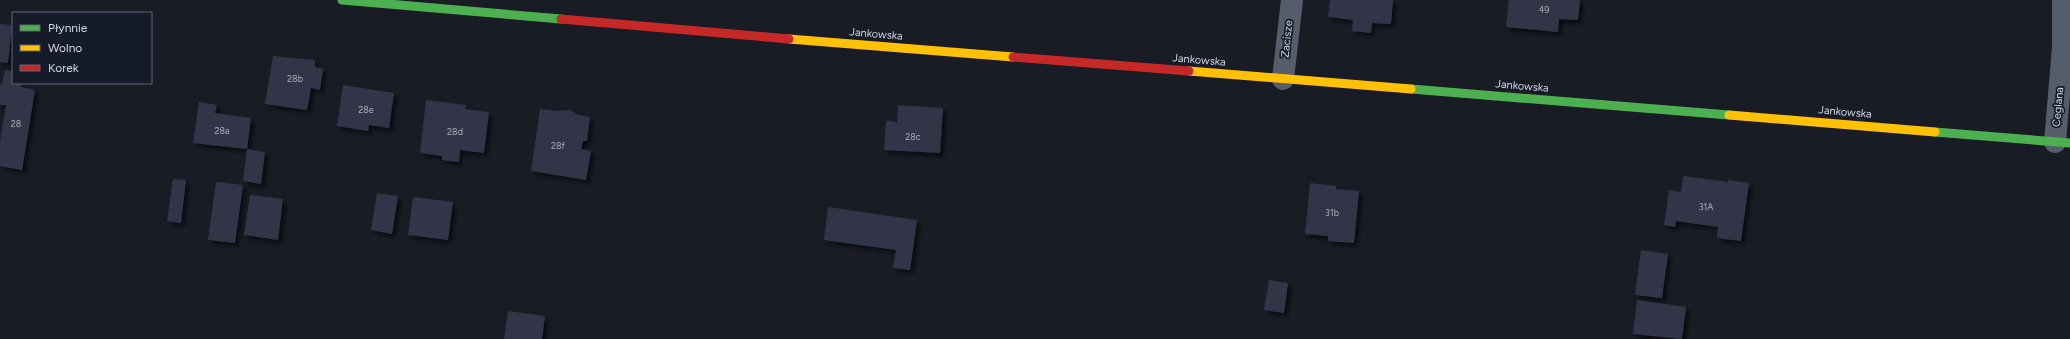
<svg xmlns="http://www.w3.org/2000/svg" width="2070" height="339" font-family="Figtree,sans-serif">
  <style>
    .building { fill: #303647; filter: url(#shadow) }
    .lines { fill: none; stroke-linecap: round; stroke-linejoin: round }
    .street { stroke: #555d6c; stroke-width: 22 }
    .fast { stroke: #4caf50; stroke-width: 9 }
    .slow { stroke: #ffc107; stroke-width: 9 }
    .jam { stroke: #c62828; stroke-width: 9 }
    .labels { text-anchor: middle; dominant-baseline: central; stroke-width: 3.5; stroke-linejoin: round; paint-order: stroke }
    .number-label { font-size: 9px; fill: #abb0bb }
    .street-label { font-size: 11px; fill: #d4d8e2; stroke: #151b28 }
  </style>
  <defs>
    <filter id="shadow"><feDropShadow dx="3.5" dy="3.5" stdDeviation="2" flood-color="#0009"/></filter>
  </defs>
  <rect width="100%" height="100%" fill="#191c24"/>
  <g class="building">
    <polygon points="1330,0 1393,0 1391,24 1372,23 1371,33 1352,31 1353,20 1328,17"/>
    <polygon points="1509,0 1580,0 1578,20 1559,19 1558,32 1506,27"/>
    <polygon points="0,24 12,25 8,63 0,62"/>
    <polygon points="273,56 315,60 315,67 323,69 320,90 311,88 307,110 265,104"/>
    <polygon points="5,70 13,71 13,83 22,83 21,87 35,90 22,170 0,166 0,141 6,105 0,105 0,84 2,84"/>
    <polygon points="343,85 394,93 389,128 369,125 368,131 337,126"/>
    <polygon points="426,100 466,105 465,109 489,112 484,153 460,150 459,162 442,160 442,156 420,153"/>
    <polygon points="199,102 217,105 215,113 251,118 247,149 193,143"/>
    <polygon points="898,105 943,108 940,153 884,150 886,121 897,122"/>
    <polygon points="540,109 557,111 569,110 579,115 590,117 587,141 583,141 581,149 591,151 586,180 531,171"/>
    <polygon points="247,149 265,152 261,184 243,181"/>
    <polygon points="1683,176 1728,182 1728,180 1749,183 1741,241 1717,238 1718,227 1676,221 1675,227 1664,225 1669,190 1681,192"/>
    <polygon points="173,179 186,180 181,223 167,221"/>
    <polygon points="216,182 243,185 235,243 208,240"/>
    <polygon points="1310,183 1336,186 1336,189 1359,191 1354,243 1328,241 1328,236 1305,234"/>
    <polygon points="377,193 398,196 392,234 371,230"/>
    <polygon points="250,195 283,199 278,240 244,235"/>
    <polygon points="413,197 453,202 448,240 408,235"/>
    <polygon points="828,207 917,220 910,270 893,268 896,250 824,240"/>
    <polygon points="1641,250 1668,254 1662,298 1635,295"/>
    <polygon points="1269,280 1288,283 1284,313 1264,310"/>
    <polygon points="1637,300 1686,307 1682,339 1633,334"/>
    <polygon points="508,311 545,316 542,339 504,339"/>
  </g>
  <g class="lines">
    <g class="street">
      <polyline points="1283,79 1292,0"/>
      <polyline points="2055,142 2063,48 2063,0"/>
    </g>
    <g class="fast">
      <polyline points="342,0 561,19"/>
      <polyline points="1411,89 1729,115"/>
      <polyline points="1935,132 2070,143"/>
    </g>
    <g class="slow">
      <polyline points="789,39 1013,57"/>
      <polyline points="1189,71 1411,89"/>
      <polyline points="1729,115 1935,132"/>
    </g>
    <g class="jam">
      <polyline points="561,19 789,39"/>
      <polyline points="1013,57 1189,71"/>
    </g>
  </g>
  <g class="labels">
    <g class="number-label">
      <text x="1544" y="9">49</text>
      <text x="295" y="78">28b</text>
      <text x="366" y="109">28e</text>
      <text x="16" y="123">28</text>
      <text x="222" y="130">28a</text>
      <text x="455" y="131">28d</text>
      <text x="913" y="136">28c</text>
      <text x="558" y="145">28f</text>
      <text x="1706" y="206">31A</text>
      <text x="1332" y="212">31b</text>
    </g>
    <g class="street-label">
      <text transform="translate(876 34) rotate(5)">Jankowska</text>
      <text transform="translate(1287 39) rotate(-84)">Zacisze</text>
      <text transform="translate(1199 60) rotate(5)">Jankowska</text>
      <text transform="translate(1522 86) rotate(5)">Jankowska</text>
      <text transform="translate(2058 107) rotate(-85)">Ceglana</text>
      <text transform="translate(1845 112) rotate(5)">Jankowska</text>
    </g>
  </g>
  <rect x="12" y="12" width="140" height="72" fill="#151b28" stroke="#616772"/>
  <rect x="20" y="25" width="20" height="6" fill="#4caf50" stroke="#616772"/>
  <text x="48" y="32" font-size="12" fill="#d4d8e2">Płynnie</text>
  <rect x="20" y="45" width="20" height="6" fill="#ffc107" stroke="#616772"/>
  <text x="48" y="52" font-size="12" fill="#d4d8e2">Wolno</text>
  <rect x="20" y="65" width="20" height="6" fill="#c62828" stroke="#616772"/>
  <text x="48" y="72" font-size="12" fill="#d4d8e2">Korek</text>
</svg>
